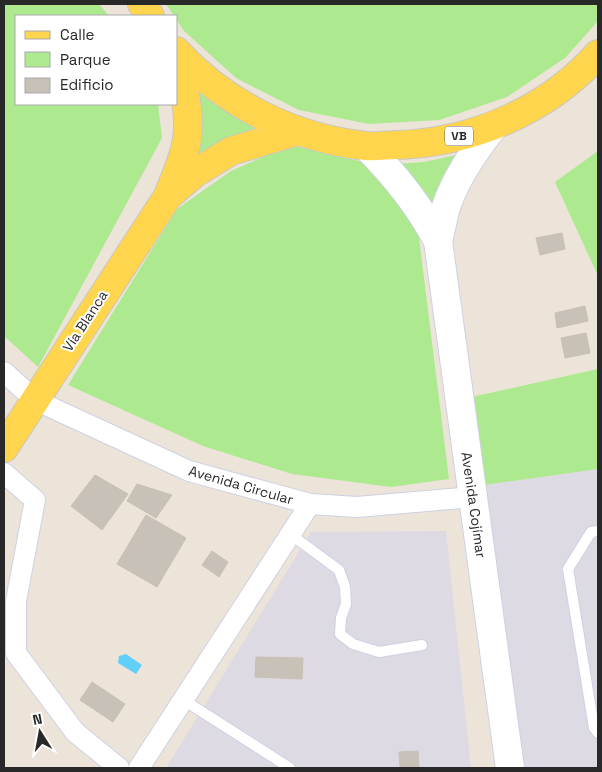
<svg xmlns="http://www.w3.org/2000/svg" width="602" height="772" font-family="'Space Grotesk',sans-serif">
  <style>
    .industrial { fill: #dddae4 }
    .green { fill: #ade98f }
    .water { fill: #60d0fa }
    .building { fill: #c7c1b8; stroke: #c8c0b2 }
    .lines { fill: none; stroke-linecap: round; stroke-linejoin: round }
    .service-casing { stroke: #cdd1e3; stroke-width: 12 }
    .minor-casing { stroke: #cdd1e3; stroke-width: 22 }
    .secondary-casing { stroke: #cdd1e3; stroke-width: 30 }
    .primary-casing { stroke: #c7c7c7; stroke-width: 30 }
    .service { stroke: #fff; stroke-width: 10 }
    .minor { stroke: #fff; stroke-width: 20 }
    .secondary { stroke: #fff; stroke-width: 28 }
    .primary { stroke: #fed54c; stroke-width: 28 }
    .labels { text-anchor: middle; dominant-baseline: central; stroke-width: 4; stroke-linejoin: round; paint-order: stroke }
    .shield { fill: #fff; stroke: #686868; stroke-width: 1 }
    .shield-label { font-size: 12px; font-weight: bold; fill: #282828 }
    .street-label { font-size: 14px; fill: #282828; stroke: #fff }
  </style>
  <rect width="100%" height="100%" fill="#ece4d8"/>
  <g class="industrial">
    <polygon points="598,469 598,768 518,768 477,486"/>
    <polygon points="446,531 471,768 166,768 311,532"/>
  </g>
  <g class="green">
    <polygon points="4,4 99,4 109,16 16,16 16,104 158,104 162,138 38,367 4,336"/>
    <polygon points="166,4 598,4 598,21 565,58 507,97 439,120 369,124 299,110 236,78 184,31 176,19 176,16 174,16"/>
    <polygon points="197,92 258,131 195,157"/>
    <polygon points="290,145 363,162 417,222 449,479 391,487 292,474 203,446 68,385 177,209 231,171"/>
    <polygon points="598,151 598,276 555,182"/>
    <polygon points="456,155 456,158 434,205 396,164 424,162"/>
    <polygon points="598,369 598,469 477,486 467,398"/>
  </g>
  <polygon class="water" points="126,654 142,665 136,674 118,663 119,656"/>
  <g class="building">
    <polygon points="562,233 565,249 540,255 536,238"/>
    <polygon points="585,306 588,321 557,328 555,313"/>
    <polygon points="586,333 590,353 565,358 561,338"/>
    <polygon points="95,475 128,494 102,530 71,506"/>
    <polygon points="137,484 172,495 156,518 127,501"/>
    <polygon points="146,515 186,538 157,587 117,564"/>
    <polygon points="212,551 228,562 219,577 202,565"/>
    <polygon points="256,657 303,658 302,679 255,677"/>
    <polygon points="92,682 125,704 113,722 80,700"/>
    <polygon points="418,751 419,768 400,768 399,752"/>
  </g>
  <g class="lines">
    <g class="service-casing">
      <g id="service">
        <polyline points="598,531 591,532 568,569 594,728 598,733"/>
        <polyline points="290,534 339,570 345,587 346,604 341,618 340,634 353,644 379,652 422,645"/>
        <polyline points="182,699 290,768"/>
      </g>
    </g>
    <g class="minor-casing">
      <g id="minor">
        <polyline points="4,372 35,400 189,471 310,504 357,507 473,497"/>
        <polyline points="4,473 35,500 16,601 16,653 75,732 119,768"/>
        <polyline points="139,768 310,504"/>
      </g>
    </g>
    <g class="secondary-casing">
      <g id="secondary">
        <path d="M366,146C395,175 419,205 438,241L510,768"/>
        <path d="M438,241C441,230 443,218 446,207C456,177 474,151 494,126"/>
      </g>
    </g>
    <g class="primary-casing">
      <g id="primary">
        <polyline points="142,4 150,16"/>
        <path d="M176,51C225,104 293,138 366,146C375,147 386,145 396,145C471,143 547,111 598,54"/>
        <polyline points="169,195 195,173 231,151 298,131"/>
        <path d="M4,448L168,196C173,183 179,169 183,156C192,130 188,93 176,69"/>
      </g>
    </g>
    <use href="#service" class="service"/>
    <use href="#minor" class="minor"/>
    <use href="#secondary" class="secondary"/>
    <use href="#primary" class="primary"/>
  </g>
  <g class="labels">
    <rect class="shield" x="445" y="126.5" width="28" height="19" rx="4"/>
    <g class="shield-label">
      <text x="459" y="136">VB</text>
    </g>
    <g class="street-label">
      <text transform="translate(85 321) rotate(-57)">Vía Blanca</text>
      <text transform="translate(241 485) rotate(16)">Avenida Circular</text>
      <text transform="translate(474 505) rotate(82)">Avenida Cojímar</text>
    </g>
  </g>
  <rect width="602" height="772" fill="none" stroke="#282828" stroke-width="10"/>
  <rect x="15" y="15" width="162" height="90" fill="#ffffff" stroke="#a9a9a9"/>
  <rect x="25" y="31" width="25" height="8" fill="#fed54c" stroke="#a9a9a9"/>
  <text x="60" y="40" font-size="15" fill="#282828">Calle</text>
  <rect x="25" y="52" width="25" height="15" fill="#ade98f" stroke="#a9a9a9"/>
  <text x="60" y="65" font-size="15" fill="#282828">Parque</text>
  <rect x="25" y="78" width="25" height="15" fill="#c7c1b8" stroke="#a9a9a9"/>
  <text x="60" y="90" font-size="15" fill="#282828">Edificio</text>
  <g transform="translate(40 732) rotate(349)" stroke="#ffffff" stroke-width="4" paint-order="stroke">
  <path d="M0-4L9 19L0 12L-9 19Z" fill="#282828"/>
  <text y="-8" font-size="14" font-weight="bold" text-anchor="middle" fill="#282828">N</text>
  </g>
</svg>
